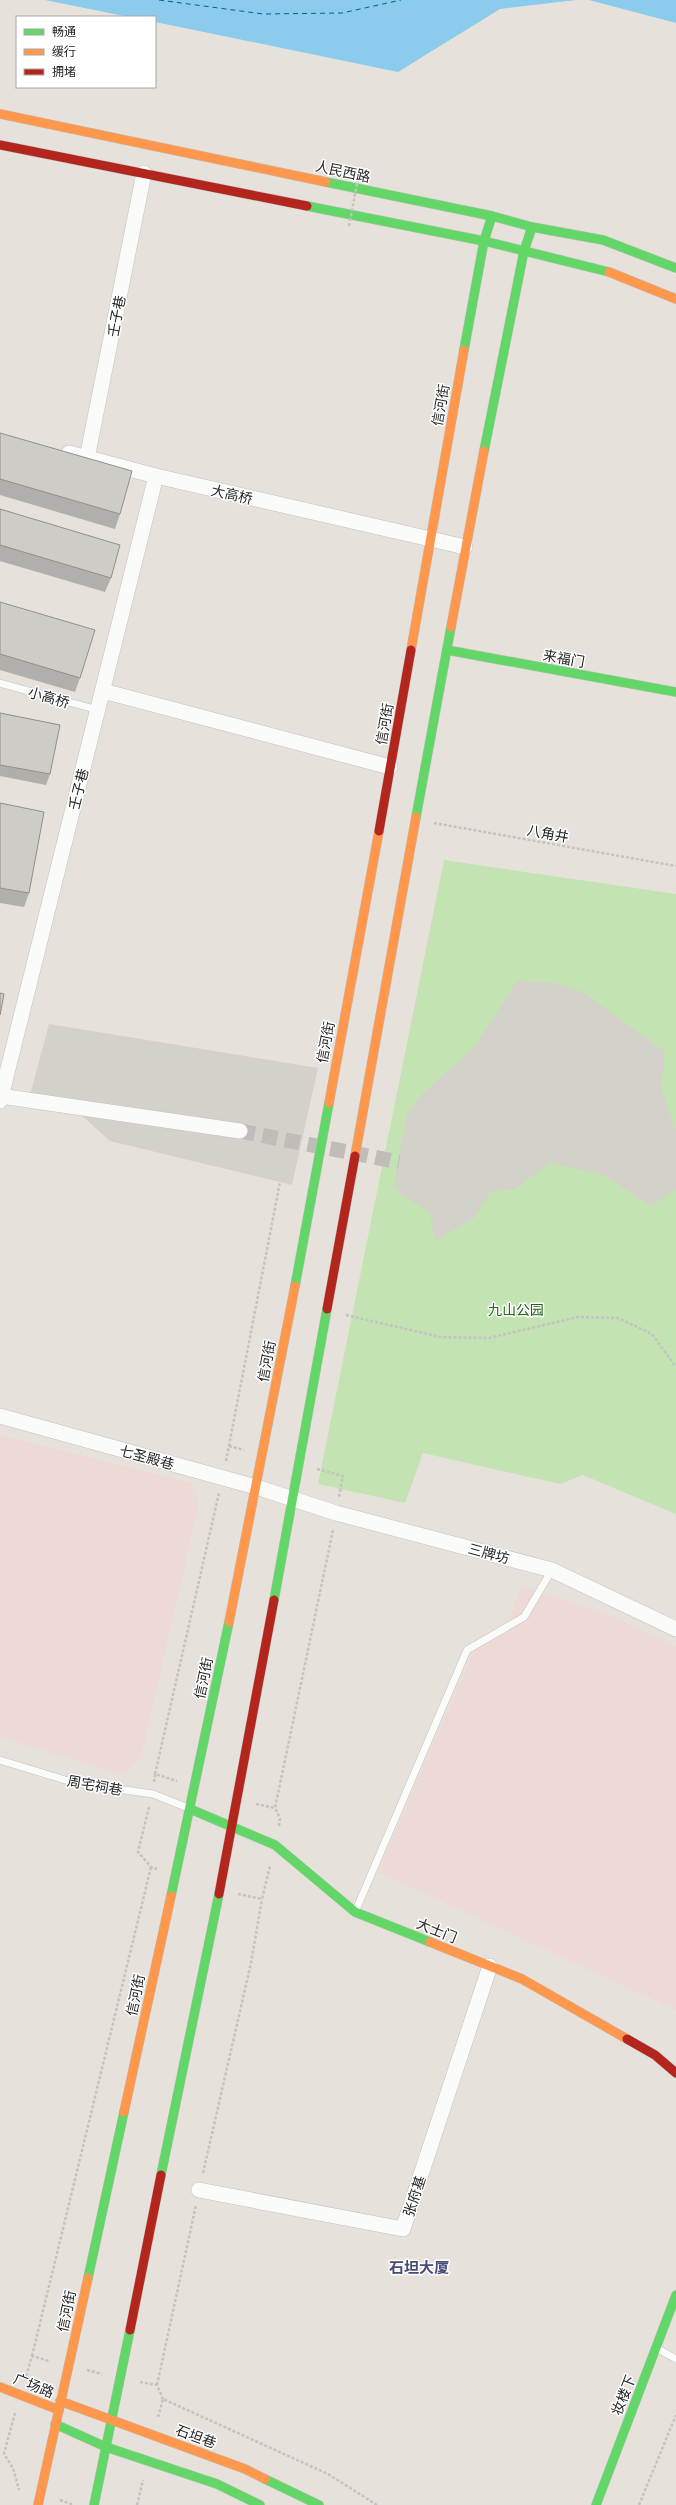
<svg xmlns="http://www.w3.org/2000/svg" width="676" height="2505" font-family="'Titillium Web','Noto Sans SC',sans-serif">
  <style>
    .medical { fill: #eddad7 }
    .green { fill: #c3e3b2 }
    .plaza { fill: #d4d0ca }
    .water { fill: #8bcbeb }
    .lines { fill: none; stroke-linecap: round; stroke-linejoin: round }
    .ferry { stroke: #085c99; stroke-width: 1; stroke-dasharray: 5 4; stroke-linecap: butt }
    .street-tunnel { stroke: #c0bcb7; stroke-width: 15; stroke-dasharray: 15 8; stroke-linecap: butt }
    .lane-casing { stroke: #c3c1c1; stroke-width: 8 }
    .street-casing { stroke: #c3c1c1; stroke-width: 16 }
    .fast-casing { stroke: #c3c1c1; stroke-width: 10 }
    .slow-casing { stroke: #c3c1c1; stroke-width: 10 }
    .jam-casing { stroke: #c3c1c1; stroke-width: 10 }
    .path { stroke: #c4c3c2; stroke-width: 2.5; stroke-dasharray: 3 2; stroke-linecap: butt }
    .lane { stroke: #fbfbfa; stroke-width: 7 }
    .street { stroke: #fbfbfa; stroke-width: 15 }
    .fast { stroke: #63d668; stroke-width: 9 }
    .slow { stroke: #ff974d; stroke-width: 9 }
    .jam { stroke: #b3261e; stroke-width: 9 }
    .path-bridge { stroke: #c4c3c2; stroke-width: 2.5; stroke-dasharray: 3 2; stroke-linecap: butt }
    .wall { fill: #b1afab }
    .building { fill: #ceccc7; stroke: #908f8b }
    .labels { text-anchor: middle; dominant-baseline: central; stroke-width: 3; stroke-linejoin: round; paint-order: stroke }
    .street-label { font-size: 14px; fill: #262626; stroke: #fff }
    .park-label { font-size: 14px; fill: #206416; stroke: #fff }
    .neighbourhood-label { font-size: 15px; font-weight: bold; fill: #464b78; stroke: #fff }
  </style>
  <rect width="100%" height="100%" fill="#e6e2db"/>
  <g class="medical">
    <polygon points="0,1435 192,1483 199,1503 141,1757 124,1775 0,1737"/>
    <polygon points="521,1585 604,1613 676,1646 676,2010 378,1872 482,1633 506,1628"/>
  </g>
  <polygon class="green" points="444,860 676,894 676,1514 583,1475 560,1484 423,1453 405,1503 318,1484"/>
  <g class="plaza">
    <polygon points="517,981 555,983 581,991 665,1052 661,1088 676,1130 676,1189 651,1206 602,1174 550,1163 514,1189 490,1192 475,1217 436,1241 429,1211 401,1195 394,1186 407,1114 423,1093 473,1049"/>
    <polygon points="49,1024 318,1068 292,1185 110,1141 80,1114 29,1099"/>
  </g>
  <g class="water">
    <polygon points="45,0 576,0 500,9 398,72 155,22 155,17 129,17"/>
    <polygon points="589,0 676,0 676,23"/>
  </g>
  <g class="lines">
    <polyline class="ferry" points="159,0 263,14 342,13 401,0"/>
    <polyline class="street-tunnel" points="240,1131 399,1162"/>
    <g class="lane-casing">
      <g id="lane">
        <polyline points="0,683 98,710"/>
        <polyline points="0,1760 75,1783 153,1794 188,1808"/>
        <polyline points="356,1910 467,1650 524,1617 552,1570"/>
        <polyline points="658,2349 676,2359"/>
      </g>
    </g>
    <g class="street-casing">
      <g id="street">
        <polyline points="69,453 156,476 465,547"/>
        <polyline points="87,458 144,173"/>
        <polyline points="103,691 390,767"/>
        <polyline points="0,1096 240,1131"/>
        <polyline points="0,1101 156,476"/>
        <polyline points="0,1416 256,1487 336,1513 552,1570 676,1629"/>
        <polyline points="199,2190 403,2229 490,1966"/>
      </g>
    </g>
    <g class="fast-casing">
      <g id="fast">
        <polyline points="326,182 492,216 532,227 603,240 676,268"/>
        <polyline points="307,206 484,241 609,272"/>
        <polyline points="464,350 484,241 492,216"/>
        <polyline points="484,451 524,251 532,227"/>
        <polyline points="447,650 676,692"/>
        <polyline points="416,817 451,627"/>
        <polyline points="295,1286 329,1103"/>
        <polyline points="274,1600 327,1309"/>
        <polyline points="190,1809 275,1845 355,1912 430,1942"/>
        <polyline points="171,1896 229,1622"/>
        <polyline points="161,2175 219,1894"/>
        <polyline points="88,2278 124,2112"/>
        <polyline points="55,2424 106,2447 217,2484 260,2505"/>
        <polyline points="265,2479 319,2505"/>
        <polyline points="94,2505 130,2330"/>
        <polyline points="596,2505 676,2295"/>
      </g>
    </g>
    <g class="slow-casing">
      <g id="slow">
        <polyline points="0,114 326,182"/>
        <polyline points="609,272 676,299"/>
        <polyline points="451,627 484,451"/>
        <polyline points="411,650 464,350"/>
        <polyline points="329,1103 379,831"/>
        <polyline points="355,1156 416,817"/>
        <polyline points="229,1622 295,1286"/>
        <polyline points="430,1942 522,1979 627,2039"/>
        <polyline points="124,2112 171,1896"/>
        <polyline points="0,2387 59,2410"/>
        <polyline points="60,2401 245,2469 265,2479"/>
        <polyline points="38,2505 88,2278"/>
      </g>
    </g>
    <g class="jam-casing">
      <g id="jam">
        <polyline points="0,145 307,206"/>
        <polyline points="379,831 411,650"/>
        <polyline points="327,1309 355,1156"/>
        <polyline points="219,1894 274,1600"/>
        <polyline points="627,2039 655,2055 676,2073"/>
        <polyline points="130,2330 161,2175"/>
      </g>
    </g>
    <g class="path">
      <polyline points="434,823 676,866"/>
      <polyline points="346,1315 440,1337 489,1338 578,1317 618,1318 652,1334 676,1367"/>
      <polyline points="229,1446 244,1450"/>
      <polyline points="226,1461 280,1182"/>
      <polyline points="317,1469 343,1476 339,1497"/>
      <polyline points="155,1774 219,1493"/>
      <polyline points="154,1782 155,1774 177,1781"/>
      <polyline points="256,1804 275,1808"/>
      <polyline points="149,1807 138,1852 151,1867 157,1869"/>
      <polyline points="279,1826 280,1818 275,1808 333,1530"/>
      <polyline points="238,1894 262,1899 270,1866"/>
      <polyline points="203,2173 251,1963 262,1899"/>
      <polyline points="32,2356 151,1867"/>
      <polyline points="87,2370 102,2374"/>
      <polyline points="26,2376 32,2356 49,2361"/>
      <polyline points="140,2382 157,2385 163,2399"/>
      <polyline points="157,2385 196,2205"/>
      <polyline points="15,2413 4,2454 13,2468 19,2490"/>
      <polyline points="158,2417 163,2399 328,2474 377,2505"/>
      <polyline points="60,2500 74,2505"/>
      <polyline points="137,2505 143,2480"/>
      <polyline points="639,2505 676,2415"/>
    </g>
    <use href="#lane" class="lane"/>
    <use href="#street" class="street"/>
    <use href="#fast" class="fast"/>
    <use href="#slow" class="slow"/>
    <use href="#jam" class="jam"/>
    <polyline class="path-bridge" points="349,226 360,168"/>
  </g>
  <g class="wall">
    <polygon points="0,433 120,514 115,529 0,495"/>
    <polygon points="0,509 111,578 105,592 0,561"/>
    <polygon points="0,602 80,678 75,692 0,670"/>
    <polygon points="0,713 50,774 46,785 0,776"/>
    <polygon points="0,803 29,893 24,907 0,903"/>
  </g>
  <g class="building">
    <polygon points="0,433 132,471 120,514 0,479"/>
    <polygon points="0,509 120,545 111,578 0,545"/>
    <polygon points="0,602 95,630 80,678 0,654"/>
    <polygon points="0,713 60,725 50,774 0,765"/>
    <polygon points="0,803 44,812 29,893 0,888"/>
    <polygon points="0,993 4,994 0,1015"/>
  </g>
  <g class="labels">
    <g class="street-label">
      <text transform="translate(343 171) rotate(12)">人民西路</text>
      <text transform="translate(116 316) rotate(-79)">壬子巷</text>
      <text transform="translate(440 405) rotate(-80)">信河街</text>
      <text transform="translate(232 494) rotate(13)">大高桥</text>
      <text transform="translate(564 658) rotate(10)">来福门</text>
      <text transform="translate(49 697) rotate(16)">小高桥</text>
      <text transform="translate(384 724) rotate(-80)">信河街</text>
      <text transform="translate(78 789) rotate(-76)">壬子巷</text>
      <text transform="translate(548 833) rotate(10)">八角井</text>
      <text transform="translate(325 1042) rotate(-79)">信河街</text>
      <text transform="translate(266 1361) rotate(-79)">信河街</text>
      <text transform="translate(147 1457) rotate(15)">七圣殿巷</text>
      <text transform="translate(489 1553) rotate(15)">三牌坊</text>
      <text transform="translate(203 1678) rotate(-78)">信河街</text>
      <text transform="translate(95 1785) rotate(10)">周宅祠巷</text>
      <text transform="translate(437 1930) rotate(22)">大士门</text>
      <text transform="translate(135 1995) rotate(-78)">信河街</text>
      <text transform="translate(414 2196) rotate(-72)">张府基</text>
      <text transform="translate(66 2311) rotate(-78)">信河街</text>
      <text transform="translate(34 2385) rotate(22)">广场路</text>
      <text transform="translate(623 2395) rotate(-69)">妆楼下</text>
      <text transform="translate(196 2436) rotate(20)">石坦巷</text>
    </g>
    <g class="park-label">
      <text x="516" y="1309">九山公园</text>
    </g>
    <g class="neighbourhood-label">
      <text x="419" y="2267">石坦大厦</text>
    </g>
  </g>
  <rect x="16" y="16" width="140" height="72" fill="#ffffff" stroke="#a8a8a8"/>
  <rect x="24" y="29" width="20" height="6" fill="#63d668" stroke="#a8a8a8"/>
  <text x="52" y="36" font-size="12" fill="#262626">畅通</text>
  <rect x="24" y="49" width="20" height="6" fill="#ff974d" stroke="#a8a8a8"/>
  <text x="52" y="56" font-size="12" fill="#262626">缓行</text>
  <rect x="24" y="69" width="20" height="6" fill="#b3261e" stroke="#a8a8a8"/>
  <text x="52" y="76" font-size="12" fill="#262626">拥堵</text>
</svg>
